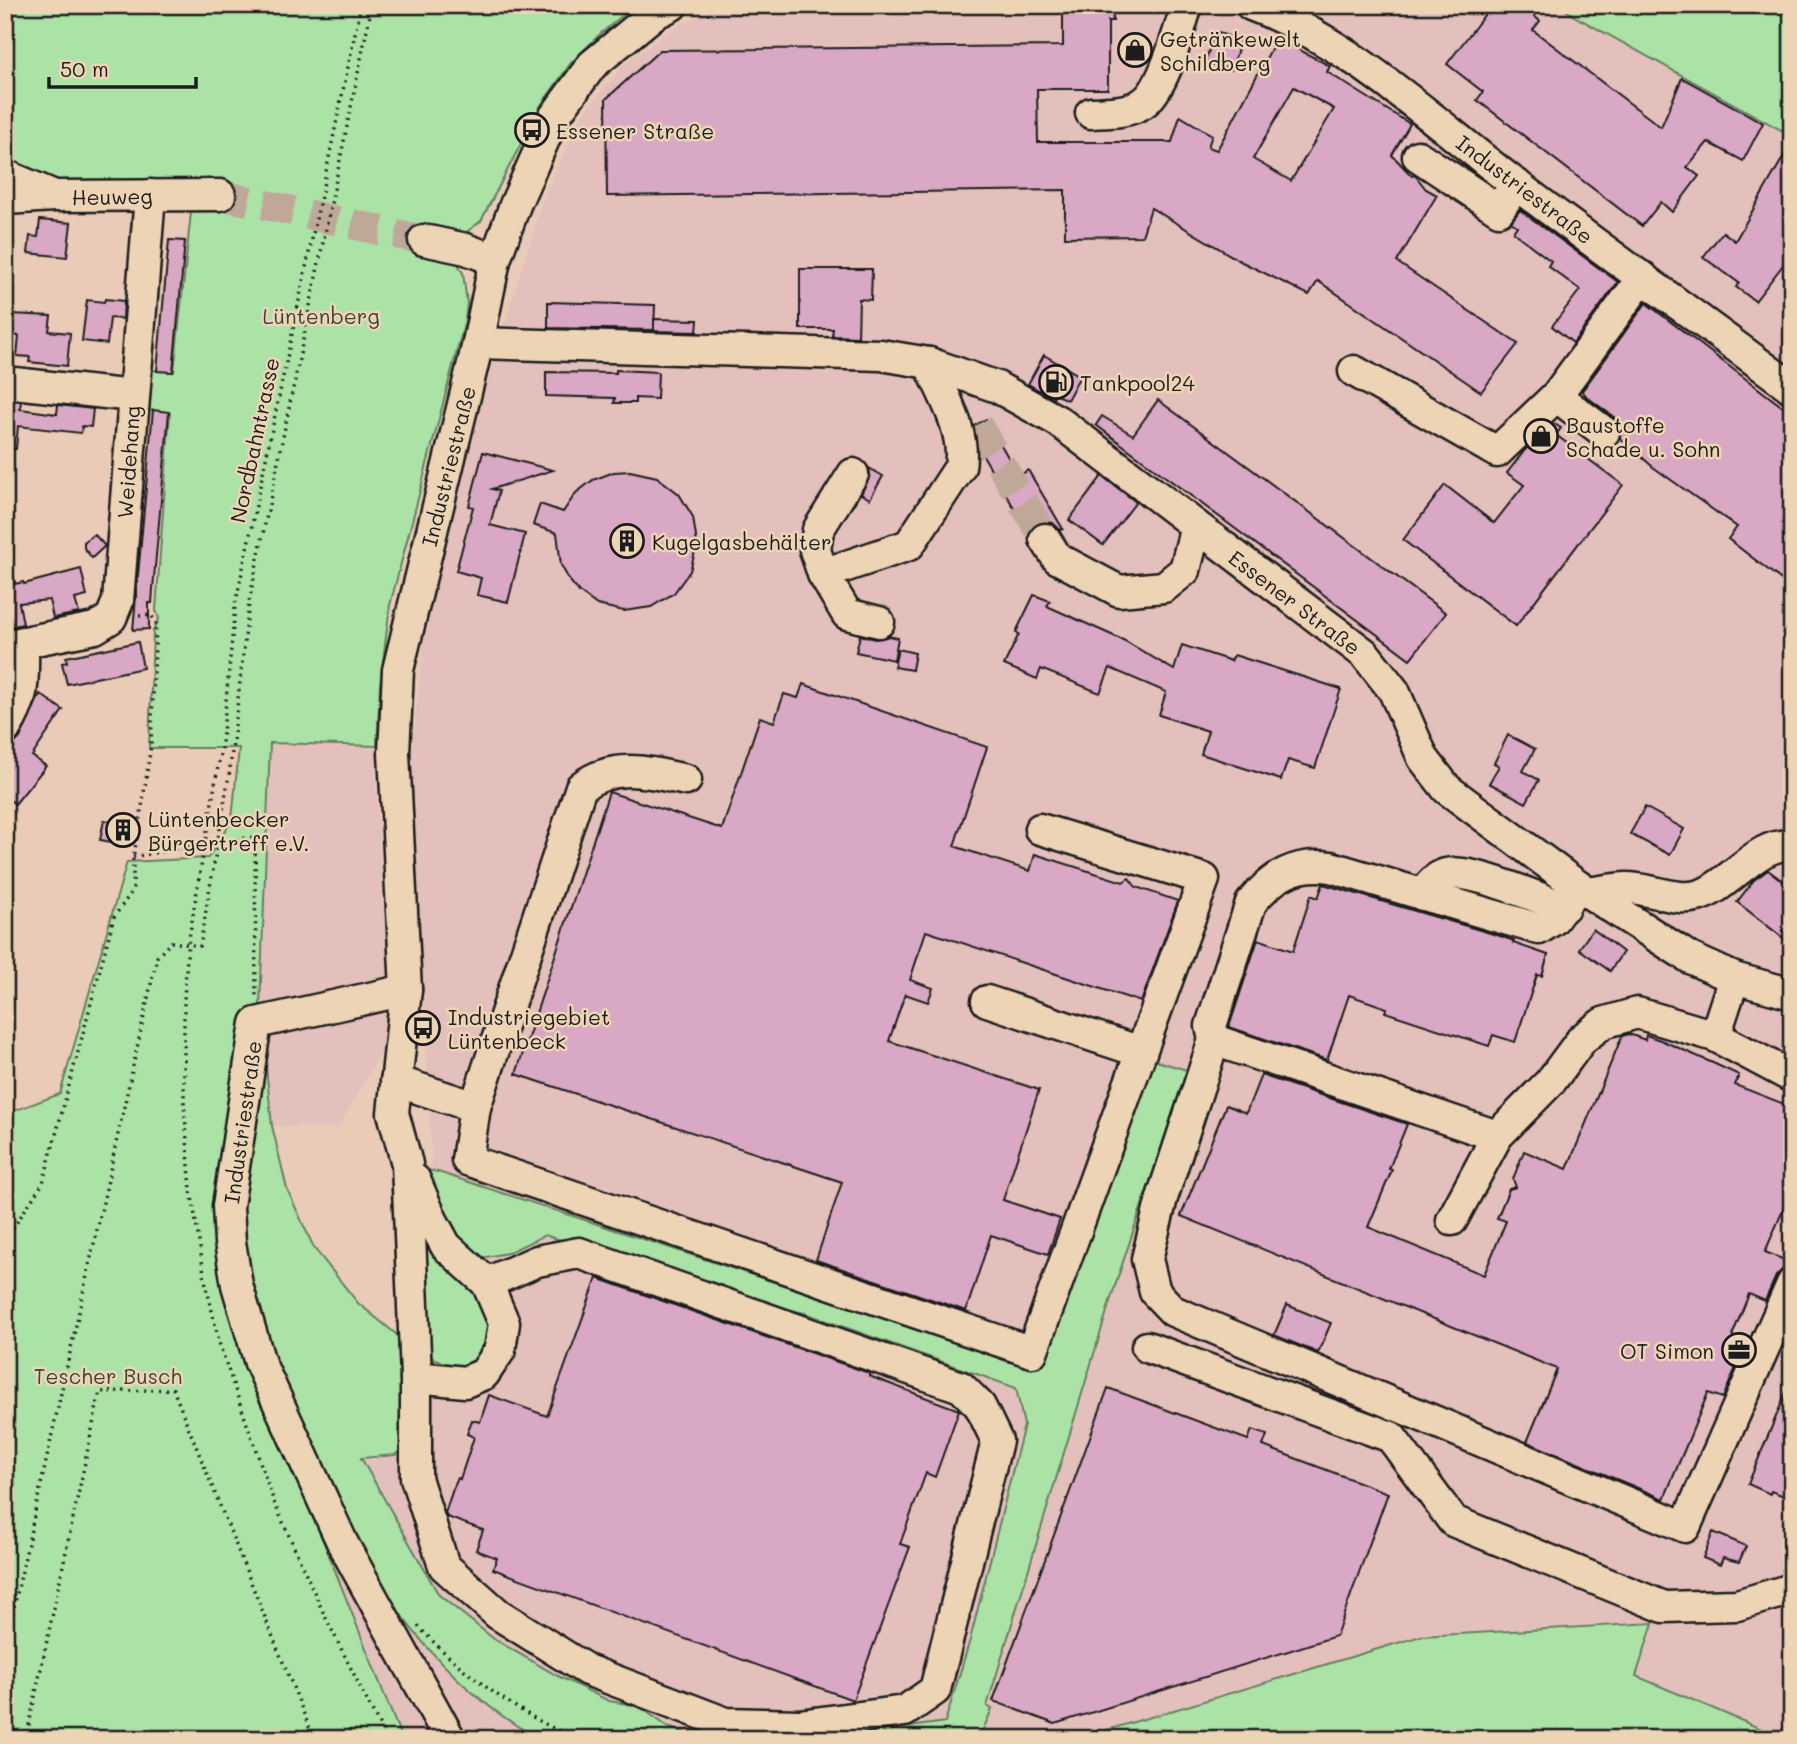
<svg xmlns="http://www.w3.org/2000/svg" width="1797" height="1744" font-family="Mali,sans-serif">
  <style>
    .built { fill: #e4c0bc }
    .green { fill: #abe3a6; stroke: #648061; stroke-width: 2 }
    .building { fill: #d9a8c5; stroke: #1c1c1c; stroke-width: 2; fill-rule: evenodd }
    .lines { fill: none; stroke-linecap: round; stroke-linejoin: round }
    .minor-tunnel { stroke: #c0a899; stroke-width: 30; stroke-dasharray: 30 15; stroke-linecap: butt }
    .minor-casing { stroke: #1c1c1c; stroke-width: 35 }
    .path { stroke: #1c1c1c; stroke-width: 3.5; stroke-dasharray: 2 5; stroke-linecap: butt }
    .minor { stroke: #edd4b5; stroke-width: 30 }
    .labels { text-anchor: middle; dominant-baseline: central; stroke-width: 5; stroke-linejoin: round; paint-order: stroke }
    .poi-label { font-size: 21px; fill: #1c1c1c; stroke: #edd4b5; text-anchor: start }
    .street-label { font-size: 21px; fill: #1c1c1c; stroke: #edd4b5 }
    .park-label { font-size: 21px; fill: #394438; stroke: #edd4b5 }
  </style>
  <rect width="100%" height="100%" fill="#e9cbb8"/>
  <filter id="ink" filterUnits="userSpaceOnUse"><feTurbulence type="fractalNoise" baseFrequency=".0143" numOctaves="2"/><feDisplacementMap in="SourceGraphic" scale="14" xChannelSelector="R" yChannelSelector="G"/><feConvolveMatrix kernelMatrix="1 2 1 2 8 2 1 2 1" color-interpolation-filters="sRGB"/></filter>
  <g filter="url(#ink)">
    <g class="built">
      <polygon points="725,5 1559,5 1574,16 1792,136 1792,1739 1785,1739 1635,1676 1653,1624 1192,1739 402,1739 259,1380 361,1458 395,1455 402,1339 390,1162 432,1166 411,764 426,612 479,406 547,187 585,110 626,63 675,26"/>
      <polygon points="270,742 377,746 376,781 389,1015 384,1048 338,1128 272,1126 260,1007"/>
    </g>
    <g class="green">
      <path d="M5,5H635L599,35L571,63L541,105L481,221L460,237L457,262L463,273L467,303L465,320L390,605L380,685L377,746L270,743L260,1007L272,1126L287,1189L314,1248L358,1303L402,1339L403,1448L395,1455L361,1458L439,1595L494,1639L556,1675L609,1701L639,1706L668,1727L701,1739H539C406,1667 338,1517 264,1392L402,1739H5V1525L15,1481L5,1480V1112L8,1113L60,1094L127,862L208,858L232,820L239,748H149L153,631L159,619L156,610L170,413L139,409L143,369L174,372L192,203L70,186L5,164Z"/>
      <polygon points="1559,5 1792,5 1792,136 1574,16"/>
      <polygon points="1153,1060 1187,1070 1111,1298 987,1706 992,1709 979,1739 824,1739 945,1722 970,1640 1024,1425 1016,1388 805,1313 751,1301 545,1235 507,1253 481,1258 440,1222 426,1170 438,1172 1024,1364"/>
      <polygon points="420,1205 484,1300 494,1323 483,1352 463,1372 433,1358 423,1333"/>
      <polygon points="1653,1623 1636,1676 1785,1739 1077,1739 1421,1636"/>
    </g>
    <g class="building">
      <path d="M1063,5H1112L1113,21H1108V89H1037L1038,142H1172L1180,116L1212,135L1208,147L1217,150L1277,38L1330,66L1327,72L1410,124L1392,155L1412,176L1414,174L1426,189L1437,195L1397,262L1518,344L1481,392L1318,281L1309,295L1242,262L1151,208L1142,236L1065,237V190L607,196L606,99L660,50L1063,46ZM1294,87L1334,109L1291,181L1253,159Z"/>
      <polygon points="1474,5 1544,5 1534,16 1540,21 1533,30 1661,127 1682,78 1763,123 1743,161 1708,142 1687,167 1699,176 1672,212 1661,202 1642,226 1477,100 1483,92 1447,64 1485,14"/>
      <polygon points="1215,32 1241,40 1231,70 1205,62"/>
      <polygon points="1792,142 1792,270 1783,265 1755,301 1736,287 1739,283 1703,257 1723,232 1735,241"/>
      <polygon points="1520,210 1618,282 1573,343 1552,326 1580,290 1548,266 1551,261 1513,232 1517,226 1511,222"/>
      <polygon points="40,220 71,223 67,257 28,253 30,236 38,237"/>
      <polygon points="169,240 185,241 173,372 157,371"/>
      <polygon points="800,269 872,269 871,300 859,299 858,337 832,336 833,329 800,329"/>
      <polygon points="105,299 124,301 123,319 110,318 107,344 82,341 87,300 104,302"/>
      <polygon points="548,302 655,305 654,330 548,328"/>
      <polygon points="1646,303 1792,414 1792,588 1728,539 1737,527 1653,467 1620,438 1620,426 1615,418 1587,397 1582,391"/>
      <polygon points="11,314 51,316 49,331 70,333 67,366 29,362 30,357 17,356 19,336 8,335"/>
      <polygon points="654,319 698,320 697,332 654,331"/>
      <polygon points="1044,355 1080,376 1067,400 1055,394 1053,398 1028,384"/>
      <polygon points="616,370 658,372 657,399 635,398 635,403 614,403 615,398 546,396 546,372 616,373"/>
      <polygon points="5,400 21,401 20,409 57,414 58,405 93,409 91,427 82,426 81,433 18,426 16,449 5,448"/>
      <polygon points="1158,400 1446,613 1410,659 1096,425 1102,416 1133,435"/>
      <polygon points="153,410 169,412 153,589 152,603 149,603 149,629 133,630"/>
      <polygon points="986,419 1019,476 1028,470 1063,529 1060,530 1053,523 1044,522 1035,525 1029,533 978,447 974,426"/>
      <polygon points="1553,423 1561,428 1556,435 1623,485 1516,626 1403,540 1445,485 1494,523 1524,485 1507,473 1525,450"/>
      <polygon points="483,452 553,470 492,489 499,491 490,525 525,534 508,602 477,595 481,578 456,571 473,507 469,506"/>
      <polygon points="869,468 883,476 870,499 861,494 870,475"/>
      <polygon points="630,471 657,477 679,494 693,517 697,544 690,571 674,593 651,607 624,611 597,605 579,592 569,580 561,565 557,533 533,525 540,504 563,512 576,493 593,480 614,472"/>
      <polygon points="1102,476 1136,502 1103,545 1069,520"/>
      <polygon points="94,534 105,546 92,558 84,548 84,542"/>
      <polygon points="81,569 87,596 75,599 79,613 53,618 49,600 19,603 23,624 5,628 5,573 12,572 15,584 23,582 24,584"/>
      <polygon points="1034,595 1050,601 1047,606 1125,641 1174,670 1182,645 1231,661 1234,655 1341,689 1315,768 1288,760 1281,780 1201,754 1208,731 1159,715 1166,692 1110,668 1100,693 1041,669 1037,679 1004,665 1019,634 1016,632"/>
      <polygon points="860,635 875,639 888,636 898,638 894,660 856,652"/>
      <polygon points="138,642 143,668 67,684 62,663 67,662 66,657"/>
      <polygon points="898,649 915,653 912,670 894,667"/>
      <polygon points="803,684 987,747 954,846 1030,871 1035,854 1123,882 1129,878 1136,887 1178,901 1141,1002 926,931 910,980 933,988 928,1002 905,994 889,1041 1039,1090 1003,1200 1060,1219 1048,1254 991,1235 966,1311 816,1260 842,1182 516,1074 609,792 722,829 760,717 774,722 784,694 798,698"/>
      <polygon points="40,694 63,710 32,756 46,766 15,804 5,796 5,753 20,738"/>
      <polygon points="1508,735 1535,749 1523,771 1539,780 1526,803 1489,783 1499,766 1494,763"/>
      <polygon points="1645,807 1684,829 1670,855 1630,834"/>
      <polygon points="104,820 133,826 129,845 100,840"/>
      <polygon points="1768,870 1792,888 1792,945 1737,902 1754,880"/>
      <polygon points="1323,884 1497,935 1514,941 1513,943 1548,955 1542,976 1537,975 1515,1042 1493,1035 1489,1046 1385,1012 1387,1008 1349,995 1327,1060 1229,1027 1258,939 1293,951 1311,895 1318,898"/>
      <polygon points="1593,929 1623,952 1610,971 1579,949"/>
      <polygon points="1629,1034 1645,1040 1646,1035 1663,1041 1715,1064 1739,1075 1735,1085 1792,1107 1792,1189 1765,1252 1792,1263 1792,1267 1782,1270 1776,1276 1765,1301 1749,1294 1732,1336 1747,1342 1723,1398 1708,1393 1664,1499 1527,1442 1557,1369 1181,1216 1226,1105 1246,1113 1261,1075 1407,1124 1389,1169 1392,1170 1368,1227 1484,1275 1506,1221 1497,1218 1509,1189 1516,1187 1513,1179 1524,1151 1567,1169 1622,1036"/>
      <polygon points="597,1278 869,1373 869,1376 959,1410 935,1477 926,1473 900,1544 910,1547 853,1700 493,1569 497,1558 476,1550 483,1530 447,1517 445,1513 453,1489 458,1478 460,1479 474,1437 467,1434 472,1420 480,1422 489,1395 547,1416"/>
      <polygon points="1287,1305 1331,1323 1318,1353 1274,1335"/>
      <polygon points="1792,1378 1792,1499 1771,1491 1770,1494 1748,1484"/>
      <polygon points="1108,1388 1248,1440 1252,1430 1267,1435 1263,1446 1388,1493 1336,1636 1055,1724 993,1701"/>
      <polygon points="1713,1532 1746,1546 1739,1562 1723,1558 1720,1565 1703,1558"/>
    </g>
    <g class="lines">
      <g class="minor-tunnel">
        <polyline points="220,195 424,240"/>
        <polyline points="977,425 1045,539"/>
      </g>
      <g class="minor-casing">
        <g id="minor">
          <path d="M1251,5C1351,42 1430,119 1514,183C1605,252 1700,319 1792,388"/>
          <path d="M1091,113C1109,112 1127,113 1143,103C1164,90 1179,29 1187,5"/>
          <polyline points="1418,156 1499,210 1516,184"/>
          <polyline points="5,175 50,194"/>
          <polyline points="5,199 54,196 220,195"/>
          <polyline points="424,240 466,249 495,260"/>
          <polyline points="478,343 881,355 929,363 997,387 1058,421 1365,654 1394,691 1423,758 1447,789 1578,886 1690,958 1734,978 1792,994"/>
          <polyline points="1354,371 1497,452 1556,396 1643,277"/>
          <polyline points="5,382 133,396"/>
          <polyline points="1556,396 1604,432"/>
          <polyline points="1045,539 1057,558 1119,591 1164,587 1185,570 1196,526"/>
          <polyline points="823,574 815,550 818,530 853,474"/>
          <path d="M879,622L847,614L823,574L909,545L960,467C966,431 943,395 929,363"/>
          <polyline points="5,646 95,628 111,618 118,601 150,195"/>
          <path d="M5,729C26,697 23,679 23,642"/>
          <path d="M1578,886L1553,920L1539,929L1331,867C1296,862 1272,876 1251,903L1211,1026L1214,1040L1162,1198L1147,1259L1155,1292L1173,1311L1685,1527L1792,1284"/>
          <path d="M1589,893C1602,891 1615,888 1627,888C1652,888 1679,904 1703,894C1732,883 1760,840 1792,846"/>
          <path d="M1422,895C1429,886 1435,877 1446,874C1471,868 1537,898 1564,907"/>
          <polyline points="406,990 256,1023 228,1206 230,1242 237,1285 260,1363 343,1544 450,1739"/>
          <polyline points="987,1001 1141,1052"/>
          <polyline points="1715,1036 1792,1077"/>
          <polyline points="1214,1040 1497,1136 1551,1081 1582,1039 1603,1023 1637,1013 1715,1036 1734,978"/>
          <polyline points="396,1081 475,1107 467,1160 1032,1352 1204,879 1040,829"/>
          <path d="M475,1107L581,787C614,762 648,772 686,780"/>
          <polyline points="415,1180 432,1220 446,1246 487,1283 504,1323 500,1350 484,1374 465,1382 416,1377"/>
          <polyline points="1452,1220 1497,1136"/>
          <polyline points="487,1283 537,1261 579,1253 961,1387 980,1406 997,1441 935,1690 905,1711 799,1725 726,1723 587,1670 498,1614 444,1566 416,1478 416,1377 407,1164 393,1113 406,990 394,753 398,670 478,343 495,260 515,205 554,117 592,65 654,14 672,5"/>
          <polyline points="1147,1347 1391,1437 1453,1521 1664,1607 1737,1605 1792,1589"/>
        </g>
      </g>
      <g class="path">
        <polyline points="361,5 235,606 222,743 188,944 184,999 184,1103 191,1190 205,1280 220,1346 274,1502 323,1612 386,1739"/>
        <path d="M133,857C174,849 213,842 255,837L256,1000"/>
        <polyline points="5,1240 43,1183 114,917 133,890 133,857 138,834 151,745 156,622 151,615 139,616"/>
        <path d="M418,1626C465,1676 514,1711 576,1739"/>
        <polyline points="5,1648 157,957 171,942 200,946 230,769 249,602 372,5"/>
        <polyline points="26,1739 100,1392 173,1389 314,1739"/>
      </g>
      <use href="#minor" class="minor"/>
    </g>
  </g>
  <defs>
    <g id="shop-ring" transform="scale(1.75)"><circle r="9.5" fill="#edd4b5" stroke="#1c1c1c" stroke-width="1.5"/><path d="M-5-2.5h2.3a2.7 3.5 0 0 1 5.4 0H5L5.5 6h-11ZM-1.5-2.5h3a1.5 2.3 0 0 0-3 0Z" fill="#1c1c1c"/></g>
    <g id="bus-ring" transform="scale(1.75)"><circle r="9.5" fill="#edd4b5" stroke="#1c1c1c" stroke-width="1.5"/><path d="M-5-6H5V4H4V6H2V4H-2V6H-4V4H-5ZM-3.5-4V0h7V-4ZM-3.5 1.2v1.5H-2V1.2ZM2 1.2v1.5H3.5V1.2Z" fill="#1c1c1c"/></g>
    <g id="fuel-ring" transform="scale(1.75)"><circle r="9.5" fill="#edd4b5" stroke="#1c1c1c" stroke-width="1.5"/><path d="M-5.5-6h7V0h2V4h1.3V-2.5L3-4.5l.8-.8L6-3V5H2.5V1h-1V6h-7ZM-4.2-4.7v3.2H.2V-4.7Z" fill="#1c1c1c"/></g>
    <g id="building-ring" transform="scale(1.75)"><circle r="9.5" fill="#edd4b5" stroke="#1c1c1c" stroke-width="1.5"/><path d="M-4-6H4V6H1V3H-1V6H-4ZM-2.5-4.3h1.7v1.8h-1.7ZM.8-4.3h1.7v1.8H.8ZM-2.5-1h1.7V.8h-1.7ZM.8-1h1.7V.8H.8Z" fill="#1c1c1c"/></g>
    <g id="office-ring" transform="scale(1.75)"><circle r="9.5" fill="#edd4b5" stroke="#1c1c1c" stroke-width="1.5"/><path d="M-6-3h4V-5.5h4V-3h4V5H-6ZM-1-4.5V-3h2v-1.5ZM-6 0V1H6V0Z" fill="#1c1c1c"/></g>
  </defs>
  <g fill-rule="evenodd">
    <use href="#shop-ring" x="1135" y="50"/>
    <use href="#bus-ring" x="532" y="130"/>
    <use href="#fuel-ring" x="1056" y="382"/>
    <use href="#shop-ring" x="1541" y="436"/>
    <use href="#building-ring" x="627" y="541"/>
    <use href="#building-ring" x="123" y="830"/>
    <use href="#bus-ring" x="423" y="1028"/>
    <use href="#office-ring" x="1739" y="1350"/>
  </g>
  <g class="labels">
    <g class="poi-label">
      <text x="1160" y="38">Getränkewelt<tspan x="1160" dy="24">Schildberg</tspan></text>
      <text x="556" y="130">Essener Straße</text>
      <text x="1080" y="382">Tankpool24</text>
      <text x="1566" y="424">Baustoffe<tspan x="1566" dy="24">Schade u. Sohn</tspan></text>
      <text x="652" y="541">Kugelgasbehälter</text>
      <text x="148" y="818">Lüntenbecker<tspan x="148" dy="24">Bürgertreff e.V.</tspan></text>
      <text x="448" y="1016">Industriegebiet<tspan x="448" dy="24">Lüntenbeck</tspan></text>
      <text x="1714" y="1350" text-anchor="end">OT Simon</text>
    </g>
    <g class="street-label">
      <text transform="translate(1525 189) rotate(37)">Industriestraße</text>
      <text transform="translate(112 196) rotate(-1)">Heuweg</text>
      <text transform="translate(254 440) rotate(-78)">Nordbahntrasse</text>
      <text transform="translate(128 462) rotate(-86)">Weidehang</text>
      <text transform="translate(448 466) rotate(-76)">Industriestraße</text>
      <text transform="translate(1295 602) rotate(37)">Essener Straße</text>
      <text transform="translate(242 1122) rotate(-82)">Industriestraße</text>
    </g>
    <g class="park-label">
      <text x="321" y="315">Lüntenberg</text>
      <text x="108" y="1375">Tescher Busch</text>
    </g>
  </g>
  <rect width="1797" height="1744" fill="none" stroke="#edd4b5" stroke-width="28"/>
  <rect x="14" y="14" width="1769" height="1716" fill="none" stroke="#1c1c1c" stroke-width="2.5" filter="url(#ink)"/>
  <path d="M49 77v10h147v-10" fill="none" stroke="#1c1c1c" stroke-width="3.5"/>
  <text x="60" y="77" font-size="21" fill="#1c1c1c" stroke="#edd4b5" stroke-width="5" paint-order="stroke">50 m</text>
</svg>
